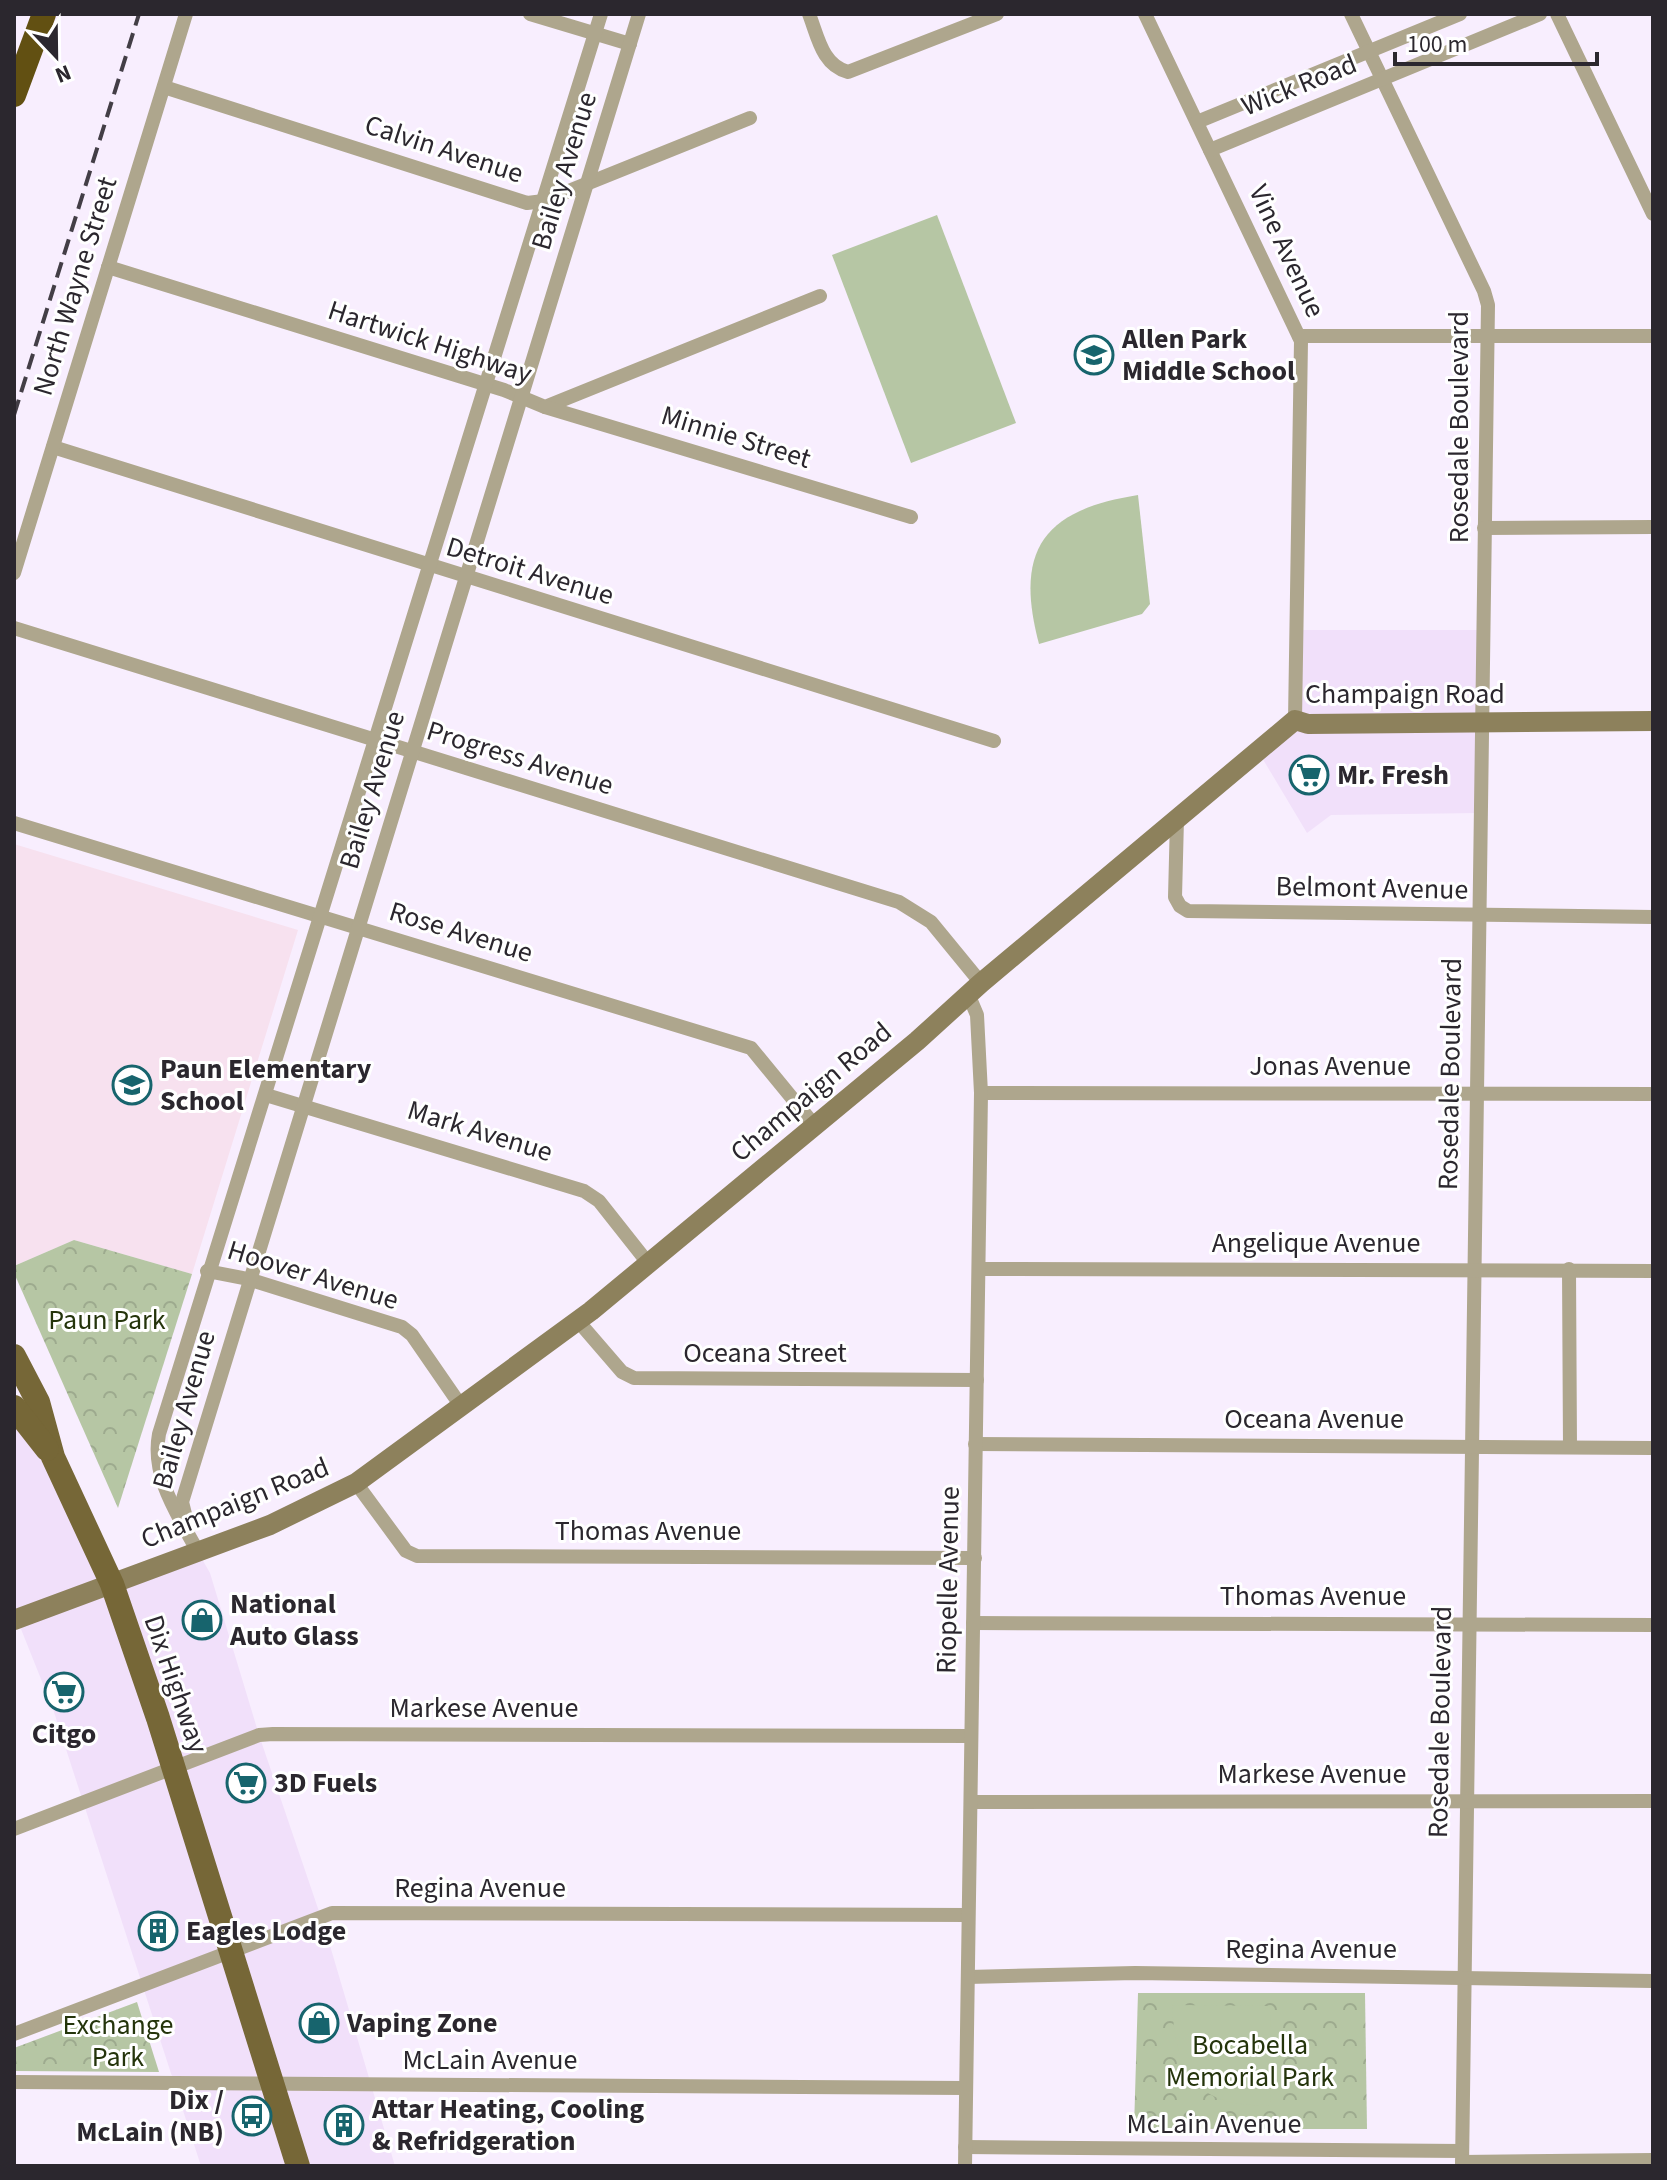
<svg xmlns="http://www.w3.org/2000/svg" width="1667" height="2180" font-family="'Source Sans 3',sans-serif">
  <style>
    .built { fill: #f1e0fa }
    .education { fill: #f7e1ef }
    .park { fill: url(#park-crowns) }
    .garden { fill: #b6c6a4 }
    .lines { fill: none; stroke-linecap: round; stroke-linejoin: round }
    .street { stroke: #aea68d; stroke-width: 14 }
    .secondary { stroke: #8d815c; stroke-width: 20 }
    .primary { stroke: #766737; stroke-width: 24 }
    .highway { stroke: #625012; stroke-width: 24 }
    .rail { stroke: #433e46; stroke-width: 4; stroke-dasharray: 16 8; stroke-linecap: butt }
    .labels { text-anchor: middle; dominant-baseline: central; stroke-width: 6; stroke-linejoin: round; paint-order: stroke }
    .street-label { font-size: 28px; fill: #2b272e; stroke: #fff }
    .poi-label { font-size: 28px; font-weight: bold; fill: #2b272e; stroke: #fff; text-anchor: start }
    .park-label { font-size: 28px; fill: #24340b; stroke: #fff }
  </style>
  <defs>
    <pattern id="park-crowns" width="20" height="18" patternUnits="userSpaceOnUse" patternTransform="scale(2)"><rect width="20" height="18" fill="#b6c6a4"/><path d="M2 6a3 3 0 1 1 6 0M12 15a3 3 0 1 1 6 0" fill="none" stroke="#9daa8e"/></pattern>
  </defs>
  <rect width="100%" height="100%" fill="#f8eefe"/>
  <g class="built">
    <polygon points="1297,630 1483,630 1479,813 1331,815 1307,833 1258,751 1295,720"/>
    <polygon points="14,1407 112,1584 198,1552 210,1573 259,1735 326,1932 395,2166 201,2166 53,1709 17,1619 14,1620"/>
  </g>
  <polygon class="education" points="14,844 298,930 192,1274 74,1240 14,1266"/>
  <g class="park">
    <polygon points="74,1240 192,1274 118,1508 14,1273 14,1266"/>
    <polygon points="1138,1993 1365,1993 1367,2129 1134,2129"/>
    <polygon points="137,2002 159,2072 14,2071 14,2048"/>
  </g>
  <g class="garden">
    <polygon points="937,215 1016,423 911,463 832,255"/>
    <path d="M1138,495L1150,604L1142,614L1039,644C1014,550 1043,510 1138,495Z"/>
    <path d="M1172,2005L1271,2006L1270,2105C1196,2108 1176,2074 1172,2005Z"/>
  </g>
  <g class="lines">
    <g class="street">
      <polyline points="530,14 630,44"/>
      <path d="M809,14C818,37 822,65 848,72L997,14"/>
      <polyline points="1145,14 1301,341 1295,720"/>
      <polyline points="1351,14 1484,291 1488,305 1462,2166"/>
      <polyline points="1557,14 1653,214"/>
      <polyline points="164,87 527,203 544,201 750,118"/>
      <polyline points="1197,122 1460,14"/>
      <polyline points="1210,150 1540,14"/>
      <polyline points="108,267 504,390 545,407 820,296"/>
      <polyline points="1299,336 1653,336"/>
      <polyline points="545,407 911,517"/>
      <polyline points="53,447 994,741"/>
      <polyline points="1484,528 1653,527"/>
      <polyline points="14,573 186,14"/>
      <polyline points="14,628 899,902 931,922 981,983"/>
      <polyline points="1177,819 1175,897 1180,906 1188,911 1653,917"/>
      <polyline points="14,823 751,1048 815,1126"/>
      <polyline points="981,1093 1653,1094"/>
      <polyline points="266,1095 584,1191 599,1201 648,1263"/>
      <polyline points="979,1269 1653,1271"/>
      <polyline points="1569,1269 1570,1447"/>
      <polyline points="207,1271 248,1279 402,1327 412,1335 461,1406"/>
      <polyline points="578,1321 622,1372 634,1378 977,1380"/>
      <polyline points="975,1444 1653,1448"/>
      <polyline points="356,1483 406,1551 417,1556 975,1558"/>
      <polyline points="186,1518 182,1502 639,14"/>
      <path d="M198,1552C178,1515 151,1477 159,1434L601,14"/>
      <polyline points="973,1623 1653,1625"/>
      <polyline points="971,1802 1653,1801"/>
      <polyline points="14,1829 259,1735 273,1734 971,1736"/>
      <polyline points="968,1977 1135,1973 1653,1981"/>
      <polyline points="14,2034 332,1913 968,1915"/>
      <polyline points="14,2082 965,2088"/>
      <polyline points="965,2147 1462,2151"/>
      <polyline points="1462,2162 1653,2160"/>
      <polyline points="965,2166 981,1093 977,1015 969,996"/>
    </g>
    <polyline class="secondary" points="14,1620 270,1525 356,1483 591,1311 917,1041 981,983 1295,720 1308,724 1653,721"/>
    <g class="primary">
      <polyline points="14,1356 38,1402 53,1457 112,1584 158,1718 298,2166"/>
      <polyline points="14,1407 47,1449"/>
    </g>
    <polyline class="highway" points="14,95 44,14"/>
    <polyline class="rail" points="14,415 139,14"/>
  </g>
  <defs>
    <g id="school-ring" transform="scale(2)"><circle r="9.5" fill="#fff" stroke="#17646d" stroke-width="1.5"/><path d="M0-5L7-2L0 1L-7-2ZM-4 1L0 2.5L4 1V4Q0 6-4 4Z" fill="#17646d"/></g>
    <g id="supermarket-ring" transform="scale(2)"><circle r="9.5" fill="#fff" stroke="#17646d" stroke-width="1.5"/><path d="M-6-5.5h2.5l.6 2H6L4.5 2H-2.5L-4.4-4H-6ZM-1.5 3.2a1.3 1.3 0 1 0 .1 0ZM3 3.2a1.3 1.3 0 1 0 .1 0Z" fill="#17646d"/></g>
    <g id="shop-ring" transform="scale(2)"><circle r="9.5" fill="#fff" stroke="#17646d" stroke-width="1.5"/><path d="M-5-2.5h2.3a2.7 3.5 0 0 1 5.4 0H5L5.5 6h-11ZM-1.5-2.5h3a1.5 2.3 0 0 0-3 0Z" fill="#17646d"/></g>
    <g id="building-ring" transform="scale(2)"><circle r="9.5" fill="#fff" stroke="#17646d" stroke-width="1.5"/><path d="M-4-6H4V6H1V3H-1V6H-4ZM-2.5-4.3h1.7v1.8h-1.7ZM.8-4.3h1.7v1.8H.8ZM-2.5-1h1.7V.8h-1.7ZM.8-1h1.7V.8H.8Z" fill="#17646d"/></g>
    <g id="bus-ring" transform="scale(2)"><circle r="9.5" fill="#fff" stroke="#17646d" stroke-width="1.5"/><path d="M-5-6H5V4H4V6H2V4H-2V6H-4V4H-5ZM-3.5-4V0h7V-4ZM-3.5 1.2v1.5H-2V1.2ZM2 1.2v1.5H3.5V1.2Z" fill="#17646d"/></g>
  </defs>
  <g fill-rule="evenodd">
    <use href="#school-ring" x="1094" y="355"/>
    <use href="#supermarket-ring" x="1309" y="775"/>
    <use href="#school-ring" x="132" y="1085"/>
    <use href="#shop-ring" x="202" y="1620"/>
    <use href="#supermarket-ring" x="64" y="1692"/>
    <use href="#supermarket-ring" x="246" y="1783"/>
    <use href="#building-ring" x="158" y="1931"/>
    <use href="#shop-ring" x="319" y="2023"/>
    <use href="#bus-ring" x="252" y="2116"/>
    <use href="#building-ring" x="344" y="2125"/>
  </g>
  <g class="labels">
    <g class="street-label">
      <text transform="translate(1299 85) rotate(-22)">Wick Road</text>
      <text transform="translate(444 149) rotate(18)">Calvin Avenue</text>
      <text transform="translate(564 171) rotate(-73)">Bailey Avenue</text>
      <text transform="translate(1287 251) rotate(65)">Vine Avenue</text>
      <text transform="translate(75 286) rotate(-73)">North Wayne Street</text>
      <text transform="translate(430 342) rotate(18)">Hartwick Highway</text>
      <text transform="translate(1459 427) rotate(-90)">Rosedale Boulevard</text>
      <text transform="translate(736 437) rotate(17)">Minnie Street</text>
      <text transform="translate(530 571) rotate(17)">Detroit Avenue</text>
      <text x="1405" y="694">Champaign Road</text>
      <text transform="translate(520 758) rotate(17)">Progress Avenue</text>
      <text transform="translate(372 790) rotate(-73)">Bailey Avenue</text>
      <text transform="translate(1372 888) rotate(1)">Belmont Avenue</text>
      <text transform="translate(461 932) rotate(17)">Rose Avenue</text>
      <text x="1330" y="1066">Jonas Avenue</text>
      <text transform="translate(1450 1074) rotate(-89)">Rosedale Boulevard</text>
      <text transform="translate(811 1092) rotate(-40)">Champaign Road</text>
      <text transform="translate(480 1131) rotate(17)">Mark Avenue</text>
      <text x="1316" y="1243">Angelique Avenue</text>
      <text transform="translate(313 1275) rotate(17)">Hoover Avenue</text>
      <text x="765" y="1353">Oceana Street</text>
      <text transform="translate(184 1410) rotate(-74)">Bailey Avenue</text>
      <text x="1314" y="1419">Oceana Avenue</text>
      <text transform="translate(235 1503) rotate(-22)">Champaign Road</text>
      <text x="648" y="1531">Thomas Avenue</text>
      <text transform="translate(948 1580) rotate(-89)">Riopelle Avenue</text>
      <text x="1313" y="1596">Thomas Avenue</text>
      <text transform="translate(176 1684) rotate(71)">Dix Highway</text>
      <text x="484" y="1708">Markese Avenue</text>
      <text transform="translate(1440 1722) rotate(-89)">Rosedale Boulevard</text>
      <text x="1312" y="1774">Markese Avenue</text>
      <text x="480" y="1888">Regina Avenue</text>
      <text x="1311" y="1949">Regina Avenue</text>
      <text x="490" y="2060">McLain Avenue</text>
      <text x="1214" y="2124">McLain Avenue</text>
    </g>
    <g class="poi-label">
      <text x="1122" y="339">Allen Park<tspan x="1122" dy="32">Middle School</tspan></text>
      <text x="1337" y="775">Mr. Fresh</text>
      <text x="160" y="1069">Paun Elementary<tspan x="160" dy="32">School</tspan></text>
      <text x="230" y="1604">National<tspan x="230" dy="32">Auto Glass</tspan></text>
      <text x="64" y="1734" text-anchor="middle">Citgo</text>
      <text x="274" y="1783">3D Fuels</text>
      <text x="186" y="1931">Eagles Lodge</text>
      <text x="347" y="2023">Vaping Zone</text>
      <text x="224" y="2100" text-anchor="end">Dix /<tspan x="224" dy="32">McLain (NB)</tspan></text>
      <text x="372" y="2109">Attar Heating, Cooling<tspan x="372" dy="32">&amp; Refridgeration</tspan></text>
    </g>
    <g class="park-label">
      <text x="107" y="1320">Paun Park</text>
      <text x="118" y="2025">Exchange<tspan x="118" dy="32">Park</tspan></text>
      <text x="1250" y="2045">Bocabella<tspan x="1250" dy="32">Memorial Park</tspan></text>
    </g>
  </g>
  <rect width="1667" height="2180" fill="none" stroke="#2b272e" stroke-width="32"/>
  <g transform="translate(56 56) rotate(158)" stroke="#ffffff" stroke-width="6" paint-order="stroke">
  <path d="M0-6L14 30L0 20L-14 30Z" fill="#2b272e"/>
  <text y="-12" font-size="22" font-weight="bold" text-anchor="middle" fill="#2b272e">N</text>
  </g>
  <path d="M1395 52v12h202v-12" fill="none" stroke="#2b272e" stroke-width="4"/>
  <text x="1407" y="52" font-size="24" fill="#2b272e" stroke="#ffffff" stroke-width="6" paint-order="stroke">100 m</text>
</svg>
